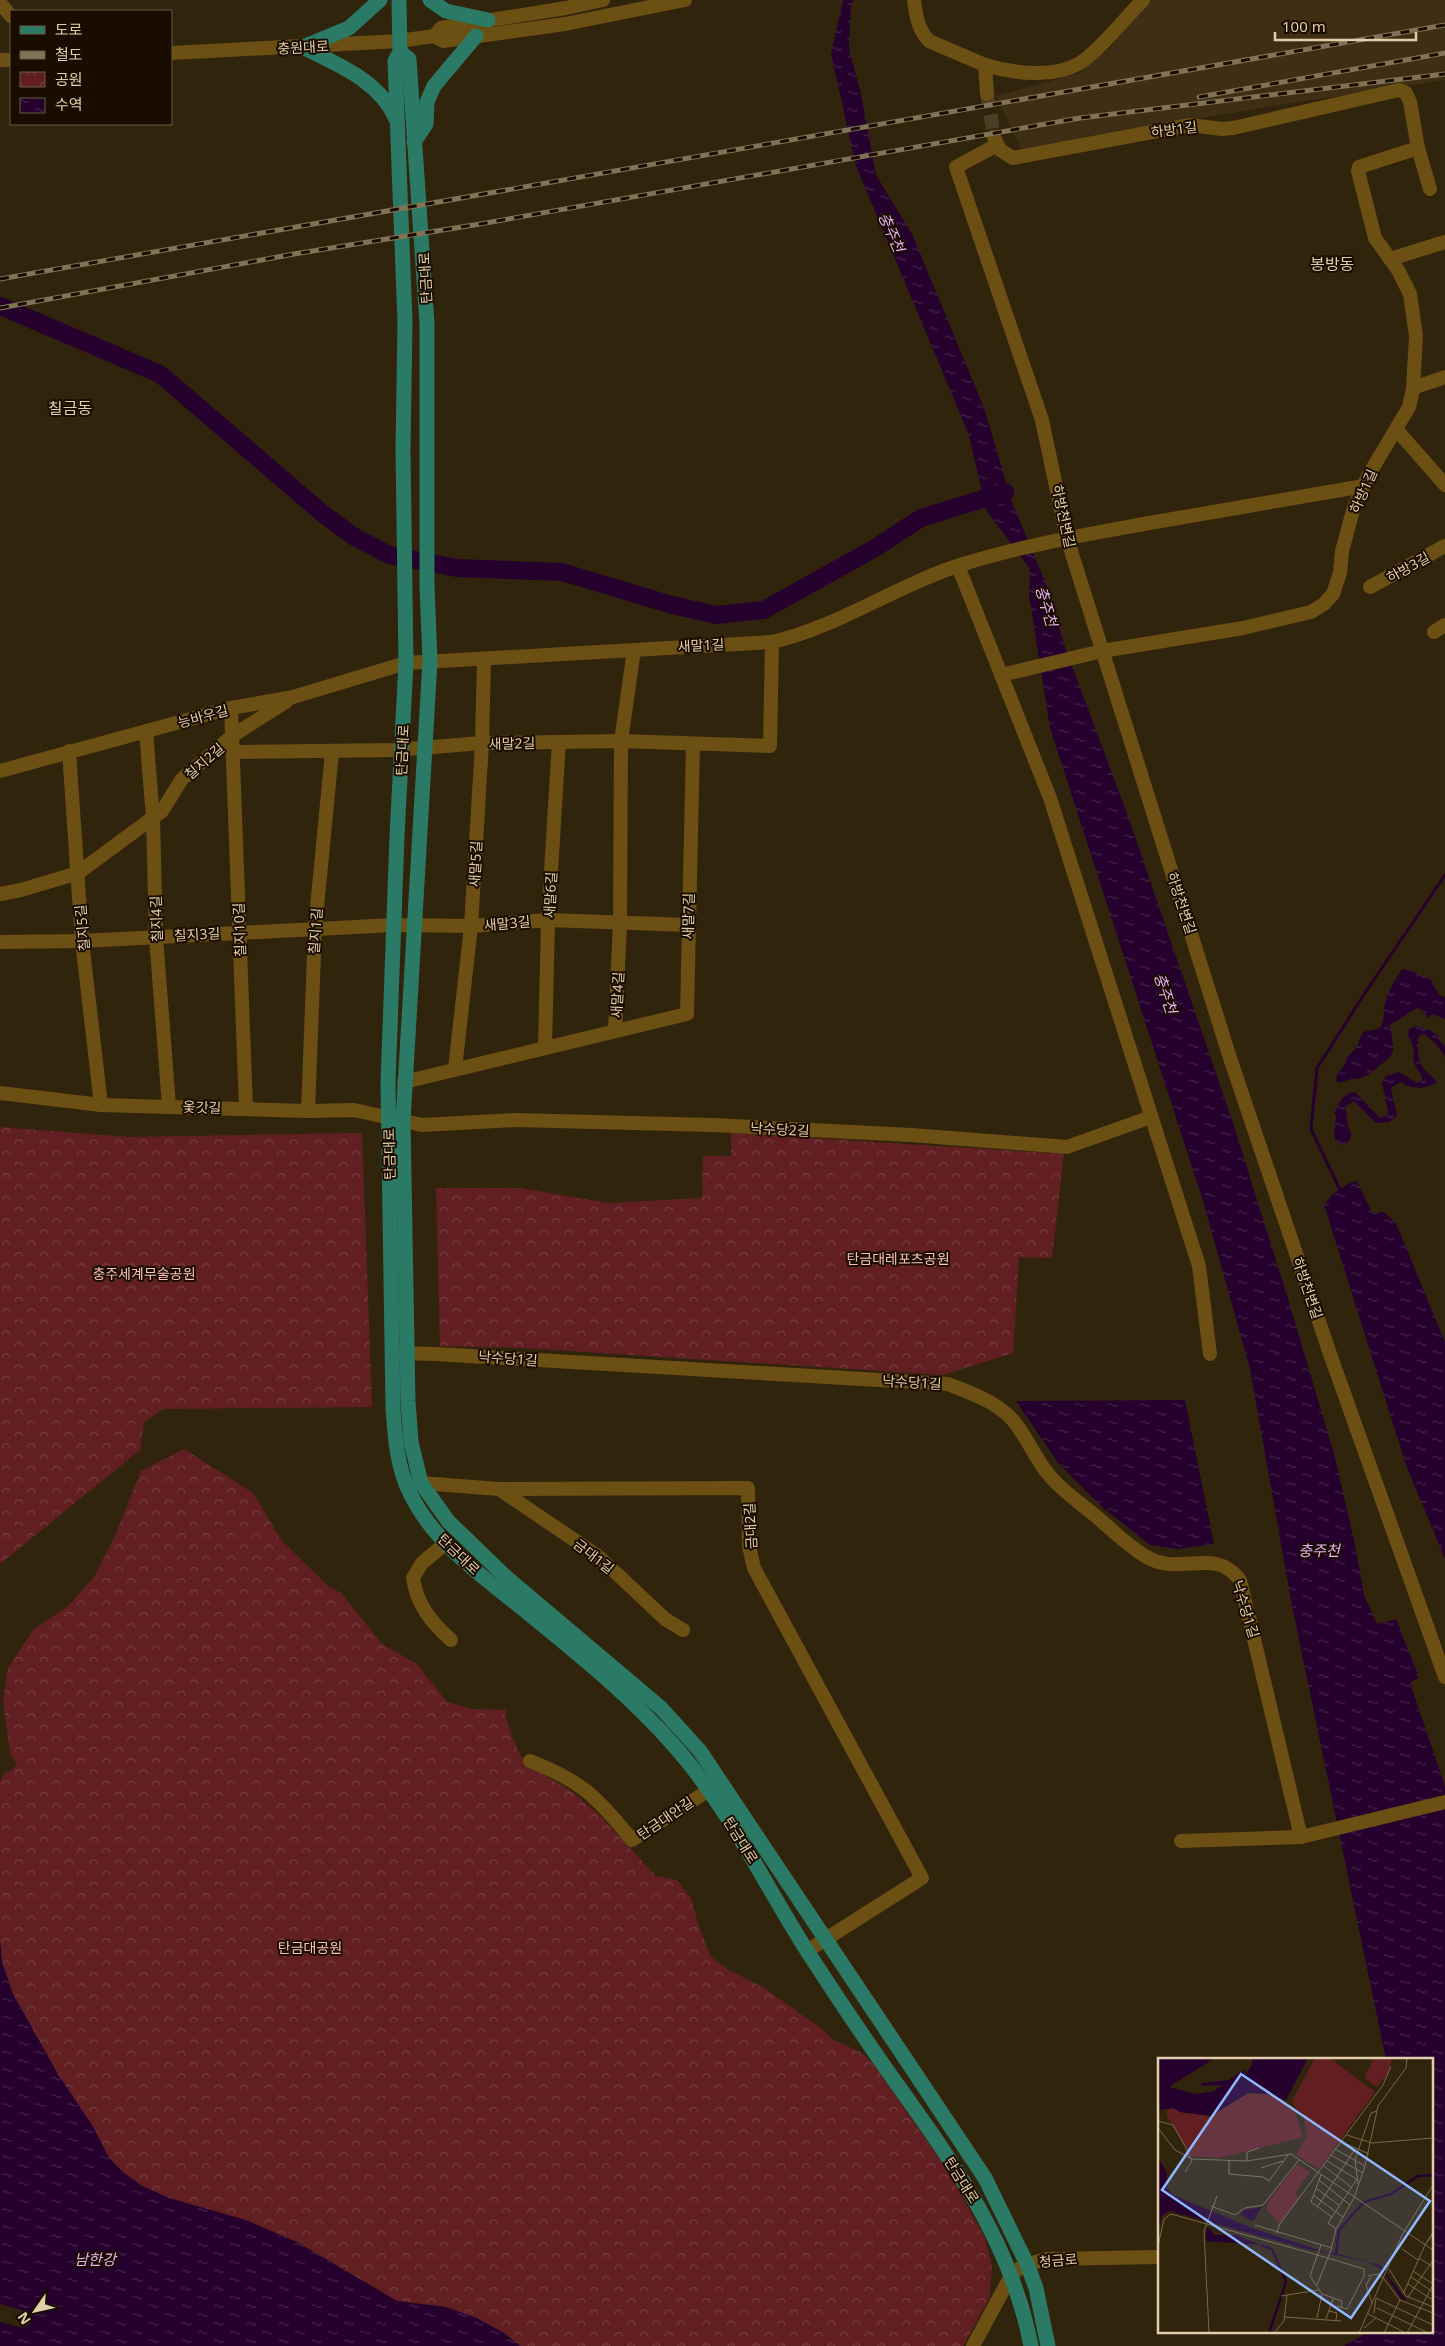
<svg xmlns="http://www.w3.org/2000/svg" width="1445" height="2346" font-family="'Noto Sans','Noto Sans KR',sans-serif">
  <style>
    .built { fill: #3d2e14 }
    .park { fill: url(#park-crowns) }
    .water { fill: url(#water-ripples) }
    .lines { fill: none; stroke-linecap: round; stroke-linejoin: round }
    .stream { stroke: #26012e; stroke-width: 3 }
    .river { stroke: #26012e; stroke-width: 18 }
    .minor-tunnel { stroke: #4c3e25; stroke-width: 14; stroke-dasharray: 14 7; stroke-linecap: butt }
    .minor { stroke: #6c4f13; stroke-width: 14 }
    .major { stroke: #2b7a66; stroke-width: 15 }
    .rail-casing { stroke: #837356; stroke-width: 5 }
    .rail { stroke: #190d00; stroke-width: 3; stroke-dasharray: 9; stroke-linecap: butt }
    .labels { text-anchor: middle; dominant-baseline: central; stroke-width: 4; stroke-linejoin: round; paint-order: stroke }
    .street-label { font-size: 14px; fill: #e3ceab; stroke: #190d00 }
    .park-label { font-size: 14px; fill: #febfbd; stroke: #190d00 }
    .water-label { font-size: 15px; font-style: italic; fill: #eab2f5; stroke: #190d00 }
    .quarter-label { font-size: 16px; fill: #e3ceab; stroke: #190d00 }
    .inset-river { fill: none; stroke: #26012e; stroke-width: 2.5 }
    .inset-road { fill: none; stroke: #78684c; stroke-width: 1 }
    .view { fill: #8fb8fd; fill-opacity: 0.15; stroke: #8fb8fd; stroke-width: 2.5 }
    .inset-edge { fill: none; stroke: #e3ceab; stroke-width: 2.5 }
  </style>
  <defs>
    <pattern id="park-crowns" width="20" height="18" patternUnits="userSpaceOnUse" patternTransform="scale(1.25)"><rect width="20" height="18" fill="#611f22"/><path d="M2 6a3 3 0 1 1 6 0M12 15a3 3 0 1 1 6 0" fill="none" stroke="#783e3f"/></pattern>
    <pattern id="water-ripples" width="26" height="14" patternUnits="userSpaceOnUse" patternTransform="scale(1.25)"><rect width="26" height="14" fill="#26012e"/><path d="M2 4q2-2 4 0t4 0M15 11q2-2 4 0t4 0" fill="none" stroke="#45254a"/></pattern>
  </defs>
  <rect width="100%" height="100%" fill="#31240d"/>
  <polygon class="built" points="1148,0 1445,0 1445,80 1260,108 1022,150 996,96 1080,73 1111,47"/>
  <g class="park">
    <polygon points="0,1127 128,1137 362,1133 372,1407 163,1409 144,1422 140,1450 0,1564"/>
    <polygon points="731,1133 1064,1154 1052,1258 1019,1257 1013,1353 943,1375 523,1348 440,1346 436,1188 520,1188 608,1203 702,1198 703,1156 731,1156"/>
    <polygon points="184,1449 253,1493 281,1540 328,1586 341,1593 382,1644 417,1664 447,1702 472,1709 506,1710 505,1714 513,1739 520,1755 538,1771 574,1793 598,1814 656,1876 677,1880 691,1898 699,1927 711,1957 727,1969 764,1988 822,2029 832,2039 862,2053 874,2065 946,2168 985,2238 992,2267 989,2299 963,2346 520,2346 504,2333 446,2307 397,2301 297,2242 169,2198 142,2186 124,2173 109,2158 94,2128 59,2076 13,1994 2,1962 0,1941 0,1781 4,1774 17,1766 10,1753 3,1701 8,1668 34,1629 67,1607 94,1577 114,1538 141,1471"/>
  </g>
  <g class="water">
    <polygon points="843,0 854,0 851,3 849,49 861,94 876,175 913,236 984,408 1012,502 1046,584 1065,647 1128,816 1233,1123 1289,1302 1334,1454 1355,1544 1364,1595 1377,1624 1396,1619 1419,1677 1410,1683 1445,1786 1445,2346 1344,2346 1368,2332 1431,2332 1431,2060 1386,2060 1292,1606 1250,1369 1203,1201 1050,728 1029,596 1030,569 986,510 969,435 856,166 831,54"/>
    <path d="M1402,969L1411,971L1431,980L1439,995L1445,997V1019L1433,1014L1428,1018L1422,1010L1417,1008L1390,1025C1393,1047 1399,1053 1379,1066C1374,1070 1370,1075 1363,1077C1354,1081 1352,1077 1341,1083L1336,1081L1337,1074L1345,1064L1347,1057L1356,1048L1363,1032L1380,1028C1385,1020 1383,1018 1384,1009C1385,995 1395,980 1402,969Z"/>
    <path d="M1416,1026L1429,1030L1439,1036V1040L1445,1046V1057C1440,1048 1433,1040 1424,1034L1418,1037C1418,1048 1417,1058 1423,1068C1427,1073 1433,1076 1437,1082C1423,1091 1413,1089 1400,1082L1391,1088L1397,1116L1389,1122L1376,1123L1354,1101L1345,1107C1348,1117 1346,1126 1352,1134L1349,1141L1343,1145L1336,1142L1334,1136L1336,1115L1334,1114C1339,1102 1342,1094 1355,1092L1380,1118L1386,1116L1388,1112L1382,1083L1386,1076L1399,1072L1417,1083L1422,1080C1422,1073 1417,1071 1415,1065C1410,1053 1419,1052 1408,1037L1409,1029Z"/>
    <path d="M1357,1181L1372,1213L1384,1212L1396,1223L1445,1342V1559L1406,1465L1324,1205C1333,1193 1341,1185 1357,1181Z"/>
    <polygon points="1185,1400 1214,1544 1178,1549 1150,1545 1102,1507 1058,1463 1016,1401"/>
    <path d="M0,1941L2,1962L13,1994L59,2076L94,2128L109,2158L124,2173L142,2186L169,2198L246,2220L297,2242L397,2301L446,2307L477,2318L504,2333L520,2346H0V2322L24,2328L32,2321C29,2310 10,2307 0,2304Z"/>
  </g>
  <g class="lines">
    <polyline class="stream" points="1339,1188 1311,1129 1317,1068 1367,990 1445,875"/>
    <polyline class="river" points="0,306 160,374 322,513 353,536 389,555 457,568 562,572 672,605 716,615 764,610 875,548 921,518 1005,492"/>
    <polyline class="minor-tunnel" points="987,94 994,136"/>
    <g class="minor">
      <path d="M914,0C916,16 918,29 929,41L985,65L987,94"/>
      <polyline points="0,3 11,16"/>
      <polyline points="434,36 443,41 565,24 685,0"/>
      <polyline points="171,53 399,41 434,36 441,28 566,8 603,0"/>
      <polyline points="0,60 11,60"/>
      <path d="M985,65C1013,73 1053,79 1080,63C1099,51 1126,17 1143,0"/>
      <polyline points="994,137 1000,150 1013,158 1190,125 1222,129 1233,128 1399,90 1406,93 1410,102 1418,148 1430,189"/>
      <polyline points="997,145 956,167 1042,420 1067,538 1230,1058 1329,1351 1445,1677"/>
      <polyline points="1390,259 1445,242"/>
      <polyline points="1413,388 1445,377"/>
      <polyline points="1396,429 1445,485"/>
      <polyline points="958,566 1050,798 1199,1266 1210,1354"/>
      <polyline points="1370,587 1445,546"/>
      <polyline points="1434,632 1445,625"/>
      <polyline points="1001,675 1102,651 1243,628 1311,612 1324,604 1333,594 1340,573 1342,551 1354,507 1368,476 1409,407 1413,389 1416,336 1410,294 1398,270 1375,238 1358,171 1359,167 1418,148"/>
      <polyline points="231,708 246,1109"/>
      <polyline points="146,731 153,818 156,937 169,1106"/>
      <polyline points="69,751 82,941 101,1105"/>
      <polyline points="233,752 396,750 482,743 621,741 770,746 772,642"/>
      <path d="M0,771L231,708L293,697L406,663L772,642C838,627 895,586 960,565C1023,545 1090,534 1155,522C1225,510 1294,498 1364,486"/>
      <polyline points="0,894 21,890 78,873 162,811 182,779 232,736 287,701"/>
      <polyline points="0,942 82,941 394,925 471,926 548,920 688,925"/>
      <polyline points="615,1031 620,923 621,741 634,650"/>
      <polyline points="545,1048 548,920 559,742"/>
      <polyline points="455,1069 471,926 482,743 484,659"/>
      <polyline points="404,1082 687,1014 693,744"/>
      <polyline points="0,1093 101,1105 308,1111 354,1110 422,1125 516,1120 712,1125 911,1135 1067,1147 1151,1117"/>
      <polyline points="308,1111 315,928 332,752"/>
      <path d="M396,1353L435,1354L948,1384C973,1394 1002,1403 1018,1427C1029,1442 1037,1461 1049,1475C1063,1492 1082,1504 1098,1518C1113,1531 1127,1545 1145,1556C1180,1578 1213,1545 1240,1580L1301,1837"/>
      <polyline points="421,1483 499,1489 748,1488 749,1546 754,1568 922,1878 807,1951"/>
      <polyline points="499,1489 598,1556 665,1619 683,1630"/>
      <path d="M446,1543L422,1563L413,1578C417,1605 431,1622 451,1640"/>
      <path d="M530,1761C582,1781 598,1798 632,1840L709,1790"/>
      <polyline points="1181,1841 1301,1837 1445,1802"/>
      <polyline points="973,2346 1012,2274 1024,2265 1047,2259 1159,2257"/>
    </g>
    <g class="major">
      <path d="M399,0L400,52L395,61L405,322L403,450L406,663L397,836L388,1083L393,1408C395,1438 397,1467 410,1493C434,1543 481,1575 523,1609C576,1652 632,1697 677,1749C731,1811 765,1886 809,1954C837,1997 865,2039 894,2080C954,2164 1011,2242 1031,2346"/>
      <polyline points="430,0 446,11 488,20"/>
      <path d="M303,47C338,65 380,81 396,119"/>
      <polyline points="303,47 349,28 380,0"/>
      <polyline points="400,52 409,59 427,324 427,587 430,661 403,1121 408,1401 411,1442 421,1483 448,1521 506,1577 661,1708 700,1751 985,2178 1027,2264 1036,2288 1048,2346"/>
      <polyline points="414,142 426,124 427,102 434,86 476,36"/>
    </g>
    <g class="rail-casing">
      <g id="rail">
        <polyline points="1199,97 1445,53"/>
        <polyline points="0,279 1445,25"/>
        <polyline points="0,308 294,254 480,224 1080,118 1445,74"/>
      </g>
    </g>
    <use href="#rail" class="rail"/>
  </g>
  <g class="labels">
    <g class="street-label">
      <text transform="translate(303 47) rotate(-3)">충원대로</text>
      <text transform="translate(1174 129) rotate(-7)">하방1길</text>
      <text transform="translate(425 278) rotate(-93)">탄금대로</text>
      <text transform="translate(1363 491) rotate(-66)">하방1길</text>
      <text transform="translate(1064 516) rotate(78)">하방천변길</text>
      <text transform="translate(1408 567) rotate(-29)">하방3길</text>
      <text transform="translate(701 645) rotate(-3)">새말1길</text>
      <text transform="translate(203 716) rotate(-15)">능바우길</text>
      <text transform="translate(512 743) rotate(-1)">새말2길</text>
      <text transform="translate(402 750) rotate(-87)">탄금대로</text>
      <text transform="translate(204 761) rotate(-41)">칠지2길</text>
      <text transform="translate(475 864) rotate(-87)">새말5길</text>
      <text transform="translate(550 895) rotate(-87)">새말6길</text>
      <text transform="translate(1182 903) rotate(72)">하방천변길</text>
      <text transform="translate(688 916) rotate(-89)">새말7길</text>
      <text transform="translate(156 919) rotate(-92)">칠지4길</text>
      <text transform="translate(507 923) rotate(-5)">새말3길</text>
      <text transform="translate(82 928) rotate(-95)">칠지5길</text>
      <text transform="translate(239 930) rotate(-92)">칠지10길</text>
      <text transform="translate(315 931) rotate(-86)">칠지1길</text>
      <text transform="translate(197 934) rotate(-3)">칠지3길</text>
      <text transform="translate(617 995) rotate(-87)">새말4길</text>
      <text transform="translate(202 1107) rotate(2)">옻갓길</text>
      <text transform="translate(780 1129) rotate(3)">낙수당2길</text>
      <text transform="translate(389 1154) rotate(-91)">탄금대로</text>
      <text transform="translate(1308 1288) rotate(71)">하방천변길</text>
      <text transform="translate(508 1358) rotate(4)">낙수당1길</text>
      <text transform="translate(912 1382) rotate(3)">낙수당1길</text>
      <text transform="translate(750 1526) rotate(-93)">금대2길</text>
      <text transform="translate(459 1554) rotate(44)">탄금대로</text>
      <text transform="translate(594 1556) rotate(38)">금대1길</text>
      <text transform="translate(1246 1609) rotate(73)">낙수당1길</text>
      <text transform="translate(665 1818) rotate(-34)">탄금대안길</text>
      <text transform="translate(741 1840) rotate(58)">탄금대로</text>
      <text transform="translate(962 2180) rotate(58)">탄금대로</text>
      <text transform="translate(1058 2260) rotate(-5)">청금로</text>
    </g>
    <g class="park-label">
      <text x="898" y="1258">탄금대레포츠공원</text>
      <text x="144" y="1273">충주세계무술공원</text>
      <text x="310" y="1947">탄금대공원</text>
    </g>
    <g class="water-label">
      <text transform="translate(892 232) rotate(66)">충주천</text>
      <text transform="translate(1047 606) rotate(74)">충주천</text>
      <text transform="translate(1166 993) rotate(72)">충주천</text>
      <text x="1319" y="1550">충주천</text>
      <text x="95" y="2259">남한강</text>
    </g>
    <g class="quarter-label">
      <text x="1332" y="264">봉방동</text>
      <text x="70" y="408">칠금동</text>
    </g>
  </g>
  <g transform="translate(1158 2058)">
    <rect width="275" height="275" fill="#31240d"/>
    <path d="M157,0H172L217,34L161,111L138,97L149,78L145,55L139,52L134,43ZM216,0H234L230,16L219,29L206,20ZM88,36H110L126,43L129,49L137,53L145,79L62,100L33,98L9,58V52L15,50L22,54L53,58ZM139,106L152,114L137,135L141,141L121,166L108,151L110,145Z" fill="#611f22"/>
    <path d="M0,0H57L11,29L38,36L56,33L64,27L43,28V25L71,22L87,11L85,19L93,9L95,0H150L128,42L110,36L90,35L53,58L22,54L15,50L0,52ZM0,99L9,115V130L15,137L94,170L170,195H177L222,207L249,243L275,254L243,241L225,212L210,204L145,190L12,153L4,157L0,176ZM104,149L95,163L82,157L85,152ZM49,170L53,171L56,177H78L103,187L48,183Z" fill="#26012e"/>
    <path class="inset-river" d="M103,187L114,191L128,224L111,275M178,197L181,172L206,144L233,136L260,118L275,117"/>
    <path class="inset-road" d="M0,63L15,67L27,88L34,103L27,114M0,70L17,92L34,101L89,103L133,96L275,192M189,77L214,85L275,80M184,84L211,96M177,91L207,108M173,97L205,115M71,102V116L105,119L111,123L130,97M89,103V94L101,90M169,103L200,122M166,108L193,129M103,110L125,103M163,117L153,144L174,159M161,122L192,147M200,126L197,102L213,55L219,53M158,130L182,148M155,137L185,159M53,148L77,157L87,150L105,147L141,102M160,148L197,91M97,167L174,190M178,171L170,165L199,121M275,174L267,187L275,176M119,175L121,167L225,27L233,8M163,187L152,218L164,236L184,243L183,249M0,188L6,161L13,156L170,200L206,211V216M244,191L260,202M261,200L275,209M231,211L248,238L275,249M255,213L275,226M210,218L219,216L226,220M213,219L208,227L214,245M253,219L275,234M226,221L242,242L275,255M250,226L275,242M159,227L173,192L178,171L196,140L207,108L220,48L248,10L249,0M245,236L267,187M123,238L161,232M250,239L275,202M218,240L275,267M179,248L189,251L207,216M219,250L270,275M171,253L179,255L178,262M216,255L218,240M210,256L248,275M127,259L183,263M159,260L164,236M168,261L175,241M206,270L218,260M51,275L46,173L59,138M116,275L126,263L129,237M201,275L244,177L275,127M226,275L242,242M249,275L275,227"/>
    <path class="view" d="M83,16L272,143L193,260L4,132Z"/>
    <rect width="275" height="275" class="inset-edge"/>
  </g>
  <rect x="10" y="10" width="162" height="115" fill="#190d00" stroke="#6a5a44"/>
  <rect x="20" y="26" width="25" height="8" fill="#2b7a66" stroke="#6a5a44"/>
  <text x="55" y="35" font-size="15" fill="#e3ceab">도로</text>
  <rect x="20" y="51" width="25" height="8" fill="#837356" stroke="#6a5a44"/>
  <text x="55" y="60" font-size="15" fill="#e3ceab">철도</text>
  <rect x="20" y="72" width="25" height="15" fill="url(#park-crowns)" stroke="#6a5a44"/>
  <text x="55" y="85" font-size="15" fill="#e3ceab">공원</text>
  <rect x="20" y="98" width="25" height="15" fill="url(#water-ripples)" stroke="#6a5a44"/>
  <text x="55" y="110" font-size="15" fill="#e3ceab">수역</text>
  <g transform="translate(35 2311) rotate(236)" stroke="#190d00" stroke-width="4" paint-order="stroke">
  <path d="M0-4L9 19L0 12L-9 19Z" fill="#e3ceab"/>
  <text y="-8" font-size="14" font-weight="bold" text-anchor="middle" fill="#e3ceab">N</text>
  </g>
  <path d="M1275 32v8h141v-8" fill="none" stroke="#e3ceab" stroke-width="2.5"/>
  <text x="1282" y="32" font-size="15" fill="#e3ceab" stroke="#190d00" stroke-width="4" paint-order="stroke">100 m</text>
</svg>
